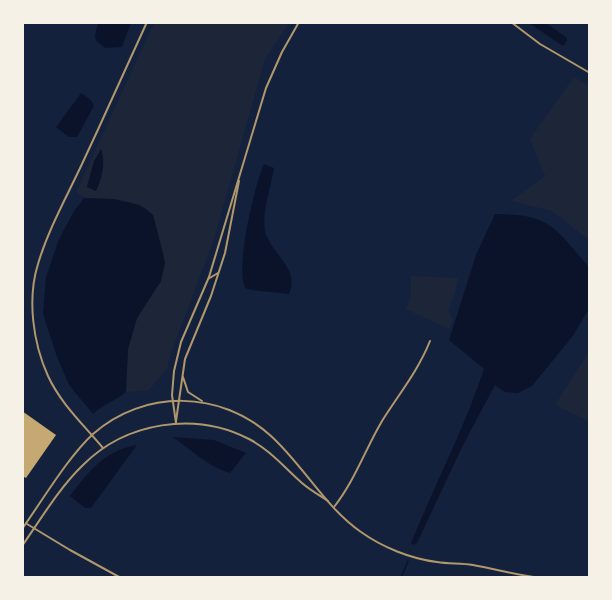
<svg xmlns="http://www.w3.org/2000/svg" width="612" height="600" font-family="Poppins,sans-serif">
  <style>
    .green { fill: #1d2539 }
    .water { fill: #0b132b }
    .lines { fill: none; stroke-linecap: round; stroke-linejoin: round }
    .stream { stroke: #0b132b; stroke-width: 1.5 }
    .building { fill: #c6a872 }
    .minor { stroke: #b1986c; stroke-width: 2 }
    .tertiary { stroke: #b1986c; stroke-width: 2 }
  </style>
  <rect width="100%" height="100%" fill="#14213d"/>
  <g class="green">
    <path d="M154,23H289L265,59L214,239L171,353L167,369L149,390L126,392L128,349L137,318L161,281L153,215C141,206 127,200 112,199C97,197 88,202 76,192Z"/>
    <polygon points="574,77 589,86 589,240 552,211 511,201 545,176 530,139"/>
    <path d="M411,276L458,278C457,282 456,288 455,293C452,303 444,309 453,320L449,329L406,309L411,296Z"/>
    <polygon points="589,352 589,421 555,405"/>
  </g>
  <g class="water">
    <polygon points="98,23 131,23 122,47 105,48 96,41 95,35"/>
    <polygon points="529,23 546,23 567,38 567,41 563,46"/>
    <polygon points="81,93 91,100 94,106 77,137 69,137 56,127"/>
    <path d="M101,149C106,163 102,178 96,191L87,187L94,161Z"/>
    <path d="M264,164L274,168C271,187 262,211 265,230C269,253 301,268 289,294L251,290L245,288C235,267 254,187 264,164Z"/>
    <path d="M84,198L114,199L139,205L146,209L153,215L163,253L165,263L161,281L137,318L128,349L126,392C115,401 103,405 93,414L69,385L57,357L43,314L46,277L59,239L74,211Z"/>
    <path d="M495,214C552,214 555,229 589,267V309L572,337L532,386L518,393L505,392L495,385L463,445L417,543L413,545L411,543C435,484 464,429 484,369L449,340L476,255Z"/>
    <path d="M173,437L214,440L246,453L230,473C209,467 191,450 173,437Z"/>
    <path d="M137,445L91,508H85L70,496C88,472 105,450 137,445Z"/>
  </g>
  <g class="lines">
    <polyline class="stream" points="401,578 408,561"/>
  </g>
  <polygon class="building" points="22,411 56,435 26,478 22,476"/>
  <g class="lines">
    <g class="minor">
      <polyline points="511,22 540,44 590,73"/>
      <polyline points="208,279 218,273"/>
      <polyline points="176,421 185,359 211,296 225,253 239,181"/>
      <polyline points="176,423 172,395 174,371 181,342 209,277 266,88 282,52 299,22"/>
      <path d="M103,448C83,424 61,404 48,376C33,343 27,299 38,264C48,230 67,196 82,164C104,117 125,70 147,22"/>
      <path d="M334,507C355,480 365,450 382,421C399,394 418,371 430,341"/>
      <polyline points="27,524 70,550 121,578"/>
    </g>
    <g class="tertiary">
      <polyline points="183,377 188,392 202,401"/>
      <path d="M22,529C42,501 68,457 93,434C144,389 221,390 271,436C303,465 325,507 361,532C382,547 411,559 437,562C449,564 461,563 473,565C495,569 517,575 540,578"/>
      <path d="M22,546C41,519 59,488 83,465C126,422 195,411 249,439C270,450 284,467 302,483C310,490 319,495 328,501"/>
    </g>
  </g>
  <rect width="612" height="600" fill="none" stroke="#f6f1e7" stroke-width="48"/>
</svg>
